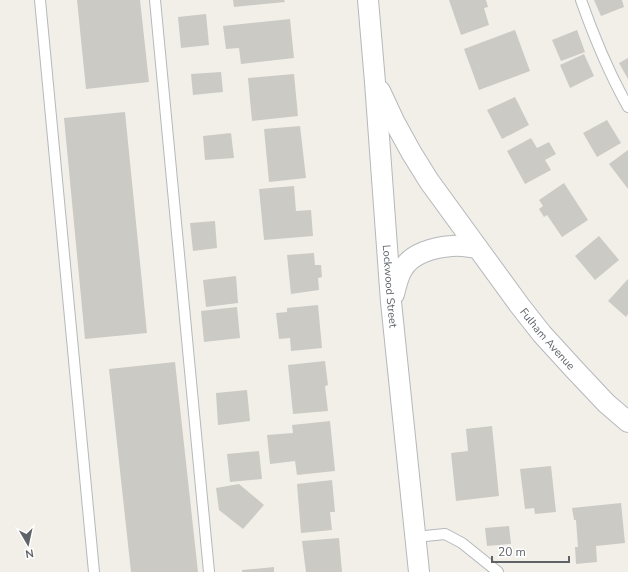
<svg xmlns="http://www.w3.org/2000/svg" width="628" height="572" font-family="'Nunito Sans',sans-serif">
  <style>
    .building { fill: #cccac5 }
    .lines { fill: none; stroke-linecap: round; stroke-linejoin: round }
    .lane-casing { stroke: #b5b8bc; stroke-width: 12 }
    .street-casing { stroke: #b5b8bc; stroke-width: 22 }
    .lane { stroke: #fff; stroke-width: 10 }
    .street { stroke: #fff; stroke-width: 20 }
    .labels { text-anchor: middle; dominant-baseline: central; stroke-width: 3; stroke-linejoin: round; paint-order: stroke }
    .street-label { font-size: 11px; fill: #5f6368; stroke: #fff }
  </style>
  <rect width="100%" height="100%" fill="#f1efe8"/>
  <!-- building -->
  <g class="building">
    <path d="M77,0H140L149,82L86,89Z"/>
    <path d="M233,0H284L285,2L234,7Z"/>
    <path d="M449,0H486L488,7L484,8L489,25L461,35Z"/>
    <path d="M594,0H622L624,7L601,16Z"/>
    <path d="M206,14L209,45L181,48L178,17Z"/>
    <path d="M290,19L294,58L241,64L239,48L226,49L223,26Z"/>
    <path d="M515,30L530,71L479,90L464,49Z"/>
    <path d="M577,30L585,52L561,61L552,40Z"/>
    <path d="M584,54L594,76L570,88L560,65Z"/>
    <path d="M628,58V79L619,63Z"/>
    <path d="M221,72L223,92L193,95L191,74Z"/>
    <path d="M294,74L298,116L252,121L248,78Z"/>
    <path d="M515,97L529,125L502,139L487,110Z"/>
    <path d="M125,112L147,333L85,339L64,118Z"/>
    <path d="M607,120L621,143L597,157L583,133Z"/>
    <path d="M300,126L306,178L269,182L264,129Z"/>
    <path d="M231,133L234,158L205,160L203,136Z"/>
    <path d="M531,138L537,148L549,142L556,154L545,160L551,170L525,184L507,151Z"/>
    <path d="M628,150V189L609,164Z"/>
    <path d="M564,183L588,220L562,237L547,215L544,217L539,209L543,206L539,200Z"/>
    <path d="M294,186L296,211L311,210L313,236L264,240L259,189Z"/>
    <path d="M215,221L217,248L193,251L190,223Z"/>
    <path d="M599,236L619,260L595,280L575,256Z"/>
    <path d="M314,253L315,265H321L322,277L318,278L319,290L291,294L287,255Z"/>
    <path d="M236,276L238,303L206,307L203,280Z"/>
    <path d="M628,279V314L626,317L608,301Z"/>
    <path d="M318,305L322,348L291,351L290,338L279,339L276,313L287,312V308Z"/>
    <path d="M237,307L240,338L204,342L201,311Z"/>
    <path d="M325,361L328,385L325,386L328,411L293,414L288,365Z"/>
    <path d="M175,362L198,572H131L109,369Z"/>
    <path d="M247,390L250,421L218,425L216,393Z"/>
    <path d="M330,421L335,471L297,475L295,461L270,464L267,435L293,433L292,425Z"/>
    <path d="M492,426L499,496L456,501L451,453L468,451L466,429Z"/>
    <path d="M259,451L262,479L230,482L227,454Z"/>
    <path d="M551,466L556,512L535,514L534,508L525,509L520,469Z"/>
    <path d="M332,480L335,512H330L332,530L301,533L297,484Z"/>
    <path d="M239,484L264,505L243,529L219,510L216,488Z"/>
    <path d="M621,503L625,543L596,546L597,562L576,564L575,547H578L576,520H574L572,508Z"/>
    <path d="M509,526L511,544L487,546L485,528Z"/>
    <path d="M339,538L342,572H306L302,541Z"/>
    <path d="M274,567V572H242V570Z"/>
  </g>
  <g class="lines">
    <defs>
      <g id="lane">
        <path d="M40,0L94,572"/>
        <path d="M155,0L209,572"/>
        <path d="M581,0C594,37 609,73 628,107"/>
        <path d="M415,537L445,534L462,543L498,572"/>
      </g>
      <g id="street">
        <path id="s1" d="M368,0L375,82L391,302L419,572"/>
        <path id="s2" d="M380,91L394,121L411,152L429,181L520,306L542,334L574,369L606,403L628,422"/>
        <path d="M394,294C396,286 398,277 402,270C411,253 435,247 452,246C460,245 469,247 477,248"/>
      </g>
    </defs>
    <!-- lane casing -->
    <use href="#lane" class="lane-casing"/>
    <!-- street casing -->
    <use href="#street" class="street-casing"/>
    <!-- lane -->
    <use href="#lane" class="lane"/>
    <!-- street -->
    <use href="#street" class="street"/>
  </g>
  <g class="labels">
    <!-- street labels -->
    <g class="street-label">
      <text stroke="none"><textPath href="#s1" startOffset="287">Lockwood Street</textPath></text>
      <text stroke="none"><textPath href="#s2" startOffset="300">Fulham Avenue</textPath></text>
    </g>
  </g>
  <!-- north arrow -->
  <g transform="translate(28 544) rotate(171)" stroke="#ffffff" stroke-width="3" paint-order="stroke">
  <path d="M0-3L7 15L0 10L-7 15Z" fill="#5f6368"/>
  <text y="-6" font-size="11" font-weight="bold" text-anchor="middle" fill="#5f6368">N</text>
  </g>
  <!-- scale -->
  <path d="M492 556v6h77v-6" fill="none" stroke="#5f6368" stroke-width="2"/>
  <text x="498" y="556" font-size="12" fill="#5f6368" stroke="#ffffff" stroke-width="3" paint-order="stroke">20 m</text>
</svg>
